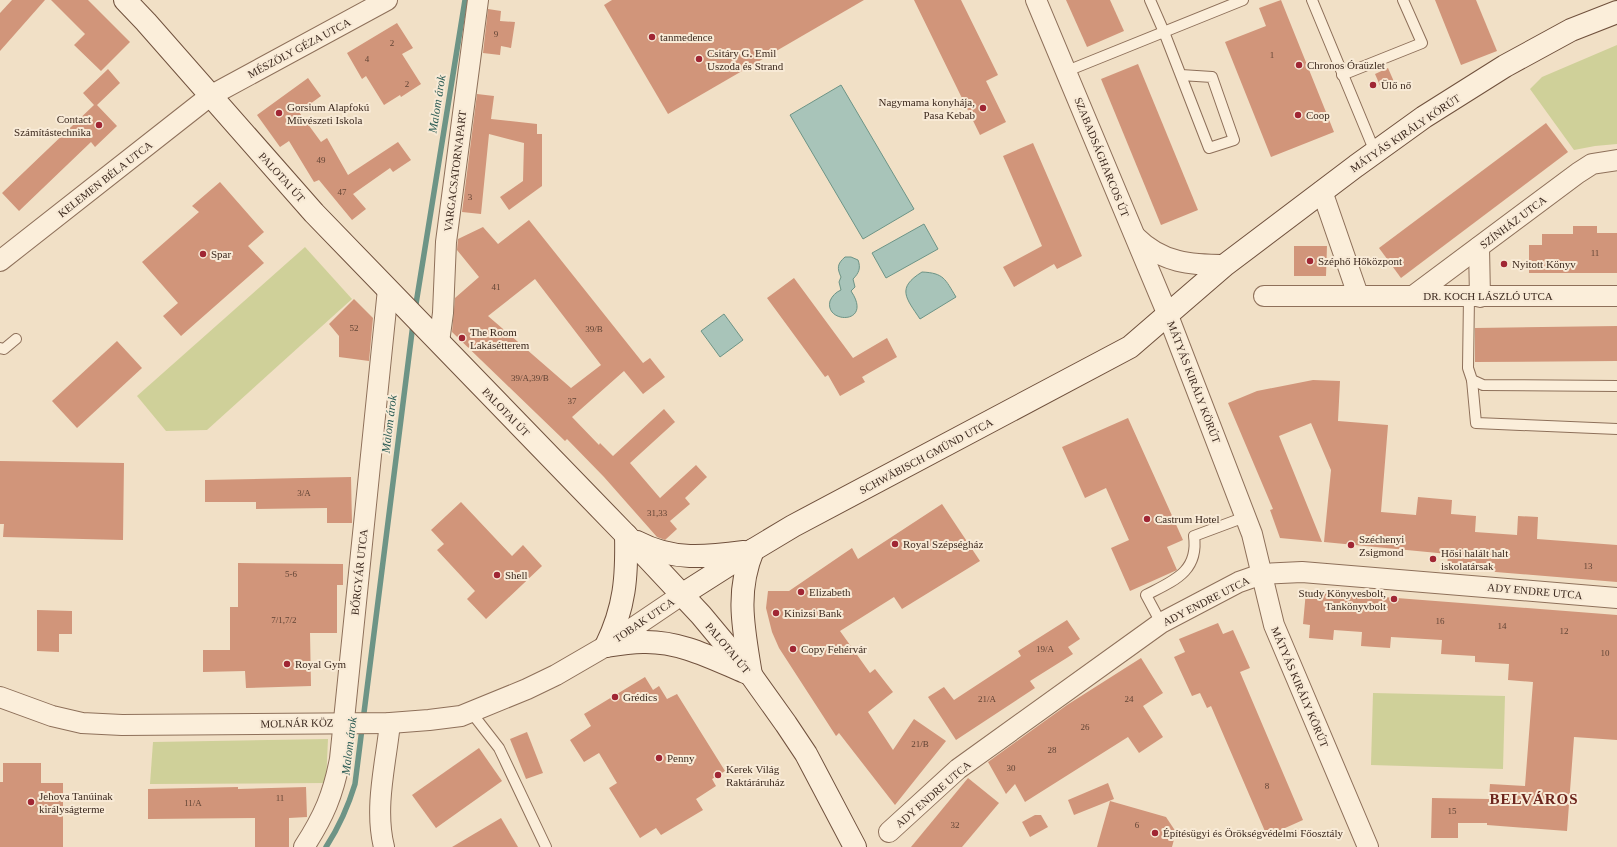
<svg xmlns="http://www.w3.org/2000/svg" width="1617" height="847" font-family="Georgia,serif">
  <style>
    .green { fill: #cfd099 }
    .water { fill: #a8c4b9; stroke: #6d9486 }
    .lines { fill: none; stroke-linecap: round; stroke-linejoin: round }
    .stream { stroke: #6d9486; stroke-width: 5.5 }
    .building { fill: #d1957a; fill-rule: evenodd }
    .lane-casing { stroke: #8e705a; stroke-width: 12 }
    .street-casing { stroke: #8e705a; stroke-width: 22 }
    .secondary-casing { stroke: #70513d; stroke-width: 24 }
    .lane { stroke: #fbeeda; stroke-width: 10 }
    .street { stroke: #fbeeda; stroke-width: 20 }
    .secondary { stroke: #fbeeda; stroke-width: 22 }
    .poi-dot { fill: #a02634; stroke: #f8ead6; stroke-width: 1.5 }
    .labels { text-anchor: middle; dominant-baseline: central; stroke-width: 4; stroke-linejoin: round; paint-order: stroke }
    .number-label { font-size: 9px; fill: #624536 }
    .poi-label { font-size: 11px; fill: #3d2a1f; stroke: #f8ead6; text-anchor: start }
    .street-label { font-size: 11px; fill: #3d2a1f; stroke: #f8ead6 }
    .water-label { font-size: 12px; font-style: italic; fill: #2d5d55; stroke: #f8ead6 }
    .district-label { font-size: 15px; font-weight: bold; letter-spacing: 1px; fill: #6c241c; stroke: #f8ead6 }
  </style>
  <rect width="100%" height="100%" fill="#f1e0c6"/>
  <!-- green -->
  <g class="green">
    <path d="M1617,45V144L1595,146L1574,150L1530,89L1542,77Z"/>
    <path d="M305,247L352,299L207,430L166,431L137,396Z"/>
    <path d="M1373,693L1505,696L1503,769L1371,765Z"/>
    <path d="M328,739L326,783L150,784L153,742Z"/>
  </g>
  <!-- water -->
  <g class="water">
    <path d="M841,85L914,209L863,239L790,115Z"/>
    <path d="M924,224L938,249L886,278L872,253Z"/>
    <path d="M845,257H851L858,260C861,268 859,273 853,279L855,287L851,291C874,325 824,324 830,301C832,296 836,292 841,290L839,282L841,277C837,268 837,264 845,257Z"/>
    <path d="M922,272C944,273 945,279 956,297L920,319C906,298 896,288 922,272Z"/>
    <path d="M724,314L743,340L720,357L701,331Z"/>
  </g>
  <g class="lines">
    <!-- stream -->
    <g class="stream">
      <path d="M415,310L465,0"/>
      <path d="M326,847C339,827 348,807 355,784L413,324"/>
    </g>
  </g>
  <!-- building -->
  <g class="building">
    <path d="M12,0H45L0,51V13Z"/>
    <path d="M51,0H88L130,42L101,71L74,45L85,34Z"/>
    <path d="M612,0H864L668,114L604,5Z"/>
    <path d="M914,0H961L998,75L986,81L1006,122L980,135Z"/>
    <path d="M1066,0H1110L1124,31L1087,47Z"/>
    <path d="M1281,0L1334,132L1271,157L1225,42L1266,26L1259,8Z"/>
    <path d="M1435,0H1476L1497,51L1461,65Z"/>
    <path d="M488,9L501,11L500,21L515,22L511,48L501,46L500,55L483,53Z"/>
    <path d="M397,23L413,48L402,54L421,84L401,97L400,95L384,105L366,76L362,79L347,53Z"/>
    <path d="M1138,64L1198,210L1161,225L1101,79Z"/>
    <path d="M1388,68L1395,84L1382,90L1375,74Z"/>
    <path d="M108,69L120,83L97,105L117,126L95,147L91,142L19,211L2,193L94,105L83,93Z"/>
    <path d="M308,78L321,96L299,112L321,142L327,138L348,175L398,142L411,160L393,172L390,168L353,194L366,209L352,220L319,180L314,182L289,141L280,147L257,115Z"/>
    <path d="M477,94L494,96L491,119L537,124V134H542V186L509,210L500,197L523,181L524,143L489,134L481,214L462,212Z"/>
    <path d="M1546,123L1568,152L1401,278L1379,248Z"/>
    <path d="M1033,143L1082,256L1057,269L1054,264L1014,287L1003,267L1042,246L1003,156Z"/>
    <path d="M220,182L264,232L248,246L264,263L181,336L163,316L178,303L142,262L199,212L192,206Z"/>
    <path d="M529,220L643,363L650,358L665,377L643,394L624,371L572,417L599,445L600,443L613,456L664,409L675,422L630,463L660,498L696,465L707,477L685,498L690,504L670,521L677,529L665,540L657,537L604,477L567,439L565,441L452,332L455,298L479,277L457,250L458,239L483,227L498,244ZM535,279L601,365L571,388L488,316Z"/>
    <path d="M1573,226H1597V233H1617V273H1529V245H1542V234H1573Z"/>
    <path d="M1294,246H1327L1326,276H1294Z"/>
    <path d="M794,278L853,358L887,338L897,357L862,377L865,382L840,396L828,375L825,377L767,298Z"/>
    <path d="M354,299L373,318L369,361L339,357V336L329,324Z"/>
    <path d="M1617,326V361L1475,362V328Z"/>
    <path d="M117,341L142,368L77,428L52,401Z"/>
    <path d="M1313,380L1340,381L1338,421L1388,425L1381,512L1416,515L1418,497L1452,500L1451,514L1476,516L1475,532L1517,535L1518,516L1538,517L1537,539L1617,545V582L1447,568L1448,554L1324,542L1331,470L1311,423L1279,436L1322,542L1280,538L1270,510L1273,509L1228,403L1257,391Z"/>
    <path d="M1128,418L1183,540L1167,547L1177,570L1130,591L1111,548L1129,540L1106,488L1085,498L1062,447Z"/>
    <path d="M0,461L124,463L123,540L3,537L4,524H0Z"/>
    <path d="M351,477L352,523H327V508L256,509V502H205V480Z"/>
    <path d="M461,502L512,556L523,545L542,566L486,619L467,599L475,591L437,550L444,544L431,530Z"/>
    <path d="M942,504L980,561L902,609L894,597L840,631L870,673L875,669L893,692L868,712L893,750L914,719L946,741L895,805L839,733L836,736L779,648L772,632L766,608L768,591H789L852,548L858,559Z"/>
    <path d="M238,563L343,564V585H337V633H310L311,686L246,688L245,671L203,672V650H230V607H238Z"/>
    <path d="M1306,591L1617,615V740L1574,737L1567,831L1487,825V823H1458V838H1431L1432,798L1489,799L1490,784L1525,786L1533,682L1508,680L1509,664L1475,662V656L1441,654L1442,640L1391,637L1390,648L1361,646L1362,632L1334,630L1333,640L1309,638L1310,625L1303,624Z"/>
    <path d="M37,610L72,611V634H59V652L37,651Z"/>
    <path d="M1067,620L1080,639L1068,647L1073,654L1030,681L1035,688L956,740L928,697L944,687L954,700L1021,656L1018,651Z"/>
    <path d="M1218,623L1223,634L1233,630L1250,668L1240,672L1303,820L1267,836L1211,706L1207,708L1200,693L1192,696L1174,657L1185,652L1179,639Z"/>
    <path d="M1141,658L1163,693L1143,706L1163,737L1139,753L1128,737L1025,802L1015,784L1006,794L988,762L1067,705Z"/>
    <path d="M645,677L653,690L659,686L667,699L677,694L725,771L712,779L716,786L696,799L703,810L661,835L656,828L640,838L609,788L617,783L599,753L584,762L570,740L591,726L584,714Z"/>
    <path d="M527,732L543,773L526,779L510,739Z"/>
    <path d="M479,748L502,781L436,828L412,795Z"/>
    <path d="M3,763H41V783H63V847H0V782H3Z"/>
    <path d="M968,778L999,803L962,847H911Z"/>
    <path d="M1108,783L1114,799L1074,815L1068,800Z"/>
    <path d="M238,787V789L306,787L307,817L289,818V847H255V818L148,819V789Z"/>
    <path d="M1110,801L1166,817L1176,832L1172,847H1097Z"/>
    <path d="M1035,815H1041L1048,827L1030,837L1022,822Z"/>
    <path d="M501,818L518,847H452Z"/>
  </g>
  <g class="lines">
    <defs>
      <g id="lane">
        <path d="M1150,0L1164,32L1209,148L1234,140L1212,77L1181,75"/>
        <path d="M1312,0L1375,152"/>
        <path d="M1067,71L1243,0"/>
        <path d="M1342,75L1422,43L1403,0"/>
        <path d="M1469,297L1468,368L1472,380L1483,385L1617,386"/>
        <path d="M0,348L4,349L16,339"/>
        <path d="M1472,380L1476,423L1617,429"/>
        <path d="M1161,623L1146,595C1173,581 1199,572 1194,536L1245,517"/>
        <path d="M471,712L499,748L546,847"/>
      </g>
      <g id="street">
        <path d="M1036,0L1167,313L1252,534L1274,625L1368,847"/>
        <path d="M1322,191L1358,295"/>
        <path d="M1136,237C1162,263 1191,265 1225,265"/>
        <path d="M1479,247L1480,297"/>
        <path d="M0,261L210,96L387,0"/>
        <path d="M1264,296H1617"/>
        <path d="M1413,296L1578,173L1592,164L1617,160"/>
        <path d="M439,342L443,313L446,242L478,0"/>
        <path d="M0,697L52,716L82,723L122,725L390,723L429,720L461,716L527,689L556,675L606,646L683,594"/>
        <path d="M889,832L958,769L1161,623L1239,582L1262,574L1302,572L1617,598"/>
        <path d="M304,847C324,816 333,795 340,759L388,289"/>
        <path d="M384,847C374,807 386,763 390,723"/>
      </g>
      <g id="secondary">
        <path d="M125,0L146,22L314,213L626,535L701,615L751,675L786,724L806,754L855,847"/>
        <path d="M637,542C673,561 706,557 744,552"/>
        <path d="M683,594L738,559L793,526L1130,347L1225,265L1356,166L1424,117L1505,66L1571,30L1617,12"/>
        <path d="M606,646C618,644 631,642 643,642C680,641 712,658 745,672"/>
        <path d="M606,646C625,607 627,577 626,535"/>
        <path d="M751,675C744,631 735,593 753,550"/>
      </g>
    </defs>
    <!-- lane casing -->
    <use href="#lane" class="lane-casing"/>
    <!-- street casing -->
    <use href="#street" class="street-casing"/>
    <!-- secondary casing -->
    <use href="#secondary" class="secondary-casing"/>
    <!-- lane -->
    <use href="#lane" class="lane"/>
    <!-- street -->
    <use href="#street" class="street"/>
    <!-- secondary -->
    <use href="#secondary" class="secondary"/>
  </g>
  <!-- markers -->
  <g class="poi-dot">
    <circle cx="652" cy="37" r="4"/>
    <circle cx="699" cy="59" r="4"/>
    <circle cx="1299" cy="65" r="4"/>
    <circle cx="1373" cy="85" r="4"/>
    <circle cx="983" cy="108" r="4"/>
    <circle cx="279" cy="113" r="4"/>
    <circle cx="1298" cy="115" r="4"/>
    <circle cx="99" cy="125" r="4"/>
    <circle cx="203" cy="254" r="4"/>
    <circle cx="1310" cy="261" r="4"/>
    <circle cx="1504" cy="264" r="4"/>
    <circle cx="462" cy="338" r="4"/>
    <circle cx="1147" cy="519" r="4"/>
    <circle cx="895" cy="544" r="4"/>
    <circle cx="1351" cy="545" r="4"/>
    <circle cx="1433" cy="559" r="4"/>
    <circle cx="497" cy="575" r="4"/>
    <circle cx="801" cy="592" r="4"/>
    <circle cx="1394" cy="599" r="4"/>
    <circle cx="776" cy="613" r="4"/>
    <circle cx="793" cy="649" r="4"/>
    <circle cx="287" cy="664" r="4"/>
    <circle cx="615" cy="697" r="4"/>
    <circle cx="659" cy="758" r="4"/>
    <circle cx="718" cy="775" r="4"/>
    <circle cx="31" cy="802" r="4"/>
    <circle cx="1155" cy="833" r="4"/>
  </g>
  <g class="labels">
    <!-- number labels -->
    <g class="number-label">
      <text x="496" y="34">9</text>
      <text x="392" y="43">2</text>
      <text x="1272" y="55">1</text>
      <text x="367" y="59">4</text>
      <text x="407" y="84">2</text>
      <text x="321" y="160">49</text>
      <text x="342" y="192">47</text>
      <text x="470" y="197">3</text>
      <text x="1595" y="253">11</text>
      <text x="496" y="287">41</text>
      <text x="354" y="328">52</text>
      <text x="594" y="329">39/B</text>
      <text x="530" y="378">39/A,39/B</text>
      <text x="572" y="401">37</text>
      <text x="304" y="493">3/A</text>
      <text x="657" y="513">31,33</text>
      <text x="1588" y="566">13</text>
      <text x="291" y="574">5-6</text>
      <text x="284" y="620">7/1,7/2</text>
      <text x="1440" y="621">16</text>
      <text x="1502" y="626">14</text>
      <text x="1564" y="631">12</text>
      <text x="1045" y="649">19/A</text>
      <text x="1605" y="653">10</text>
      <text x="987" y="699">21/A</text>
      <text x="1129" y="699">24</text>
      <text x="1085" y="727">26</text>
      <text x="920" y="744">21/B</text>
      <text x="1052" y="750">28</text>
      <text x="1011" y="768">30</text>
      <text x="1267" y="786">8</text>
      <text x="280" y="798">11</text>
      <text x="193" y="803">11/A</text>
      <text x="1452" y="811">15</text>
      <text x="955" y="825">32</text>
      <text x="1137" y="825">6</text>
    </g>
    <!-- poi labels -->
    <g class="poi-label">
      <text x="660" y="37">tanmedence</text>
      <text x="707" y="53">Csitáry G. Emil<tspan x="707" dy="13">Uszoda és Strand</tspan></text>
      <text x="1307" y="65">Chronos Óraüzlet</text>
      <text x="1381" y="85">Ülő nő</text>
      <text x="975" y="102" text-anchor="end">Nagymama konyhája,<tspan x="975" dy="13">Pasa Kebab</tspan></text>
      <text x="287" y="107">Gorsium Alapfokú<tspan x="287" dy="13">Művészeti Iskola</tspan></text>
      <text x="1306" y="115">Coop</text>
      <text x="91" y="119" text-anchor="end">Contact<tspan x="91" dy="13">Számítástechnika</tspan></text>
      <text x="211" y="254">Spar</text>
      <text x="1318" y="261">Széphő Hőközpont</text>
      <text x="1512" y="264">Nyitott Könyv</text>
      <text x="470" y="332">The Room<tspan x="470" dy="13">Lakásétterem</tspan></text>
      <text x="1155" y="519">Castrum Hotel</text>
      <text x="1359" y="539">Széchenyi<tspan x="1359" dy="13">Zsigmond</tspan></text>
      <text x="903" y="544">Royal Szépségház</text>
      <text x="1441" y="553">Hősi halált halt<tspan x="1441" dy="13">iskolatársak</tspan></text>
      <text x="505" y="575">Shell</text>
      <text x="809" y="592">Elizabeth</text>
      <text x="1386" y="593" text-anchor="end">Study Könyvesbolt,<tspan x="1386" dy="13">Tankönyvbolt</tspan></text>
      <text x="784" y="613">Kinizsi Bank</text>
      <text x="801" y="649">Copy Fehérvár</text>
      <text x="295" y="664">Royal Gym</text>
      <text x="623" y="697">Grédics</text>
      <text x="667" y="758">Penny</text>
      <text x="726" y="769">Kerek Világ<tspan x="726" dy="13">Raktáráruház</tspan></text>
      <text x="39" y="796">Jehova Tanúinak<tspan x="39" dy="13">királyságterme</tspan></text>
      <text x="1163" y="833">Építésügyi és Örökségvédelmi Főosztály</text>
    </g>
    <!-- street labels -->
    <g class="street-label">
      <text transform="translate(299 48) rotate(-28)">MÉSZÖLY GÉZA UTCA</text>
      <text transform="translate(1405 133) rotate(-34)">MÁTYÁS KIRÁLY KÖRÚT</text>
      <text transform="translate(1102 157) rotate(68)">SZABADSÁGHARCOS ÚT</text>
      <text transform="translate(455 171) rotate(-83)">VARGACSATORNAPART</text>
      <text transform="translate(282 177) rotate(48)">PALOTAI ÚT</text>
      <text transform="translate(105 179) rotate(-38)">KELEMEN BÉLA UTCA</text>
      <text transform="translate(1513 222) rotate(-37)">SZÍNHÁZ UTCA</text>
      <text x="1488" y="296">DR. KOCH LÁSZLÓ UTCA</text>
      <text transform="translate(1194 382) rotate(69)">MÁTYÁS KIRÁLY KÖRÚT</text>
      <text transform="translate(506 412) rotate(46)">PALOTAI ÚT</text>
      <text transform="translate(926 456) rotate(-28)">SCHWÄBISCH GMÜND UTCA</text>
      <text transform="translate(359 572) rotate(-84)">BŐRGYÁR UTCA</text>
      <text transform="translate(1535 591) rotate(5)">ADY ENDRE UTCA</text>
      <text transform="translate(1206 601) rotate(-27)">ADY ENDRE UTCA</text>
      <text transform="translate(644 620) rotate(-34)">TOBAK UTCA</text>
      <text transform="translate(728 648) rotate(50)">PALOTAI ÚT</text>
      <text transform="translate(1300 687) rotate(67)">MÁTYÁS KIRÁLY KÖRÚT</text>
      <text transform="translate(297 723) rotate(-1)">MOLNÁR KÖZ</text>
      <text transform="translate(933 794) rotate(-41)">ADY ENDRE UTCA</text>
    </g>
    <!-- water labels -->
    <g class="water-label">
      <text transform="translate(437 104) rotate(-81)">Malom árok</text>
      <text transform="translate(389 424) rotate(-83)">Malom árok</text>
      <text transform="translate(349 746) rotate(-83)">Malom árok</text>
    </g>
    <!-- district labels -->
    <g class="district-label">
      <text x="1534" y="799">BELVÁROS</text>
    </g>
  </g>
</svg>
